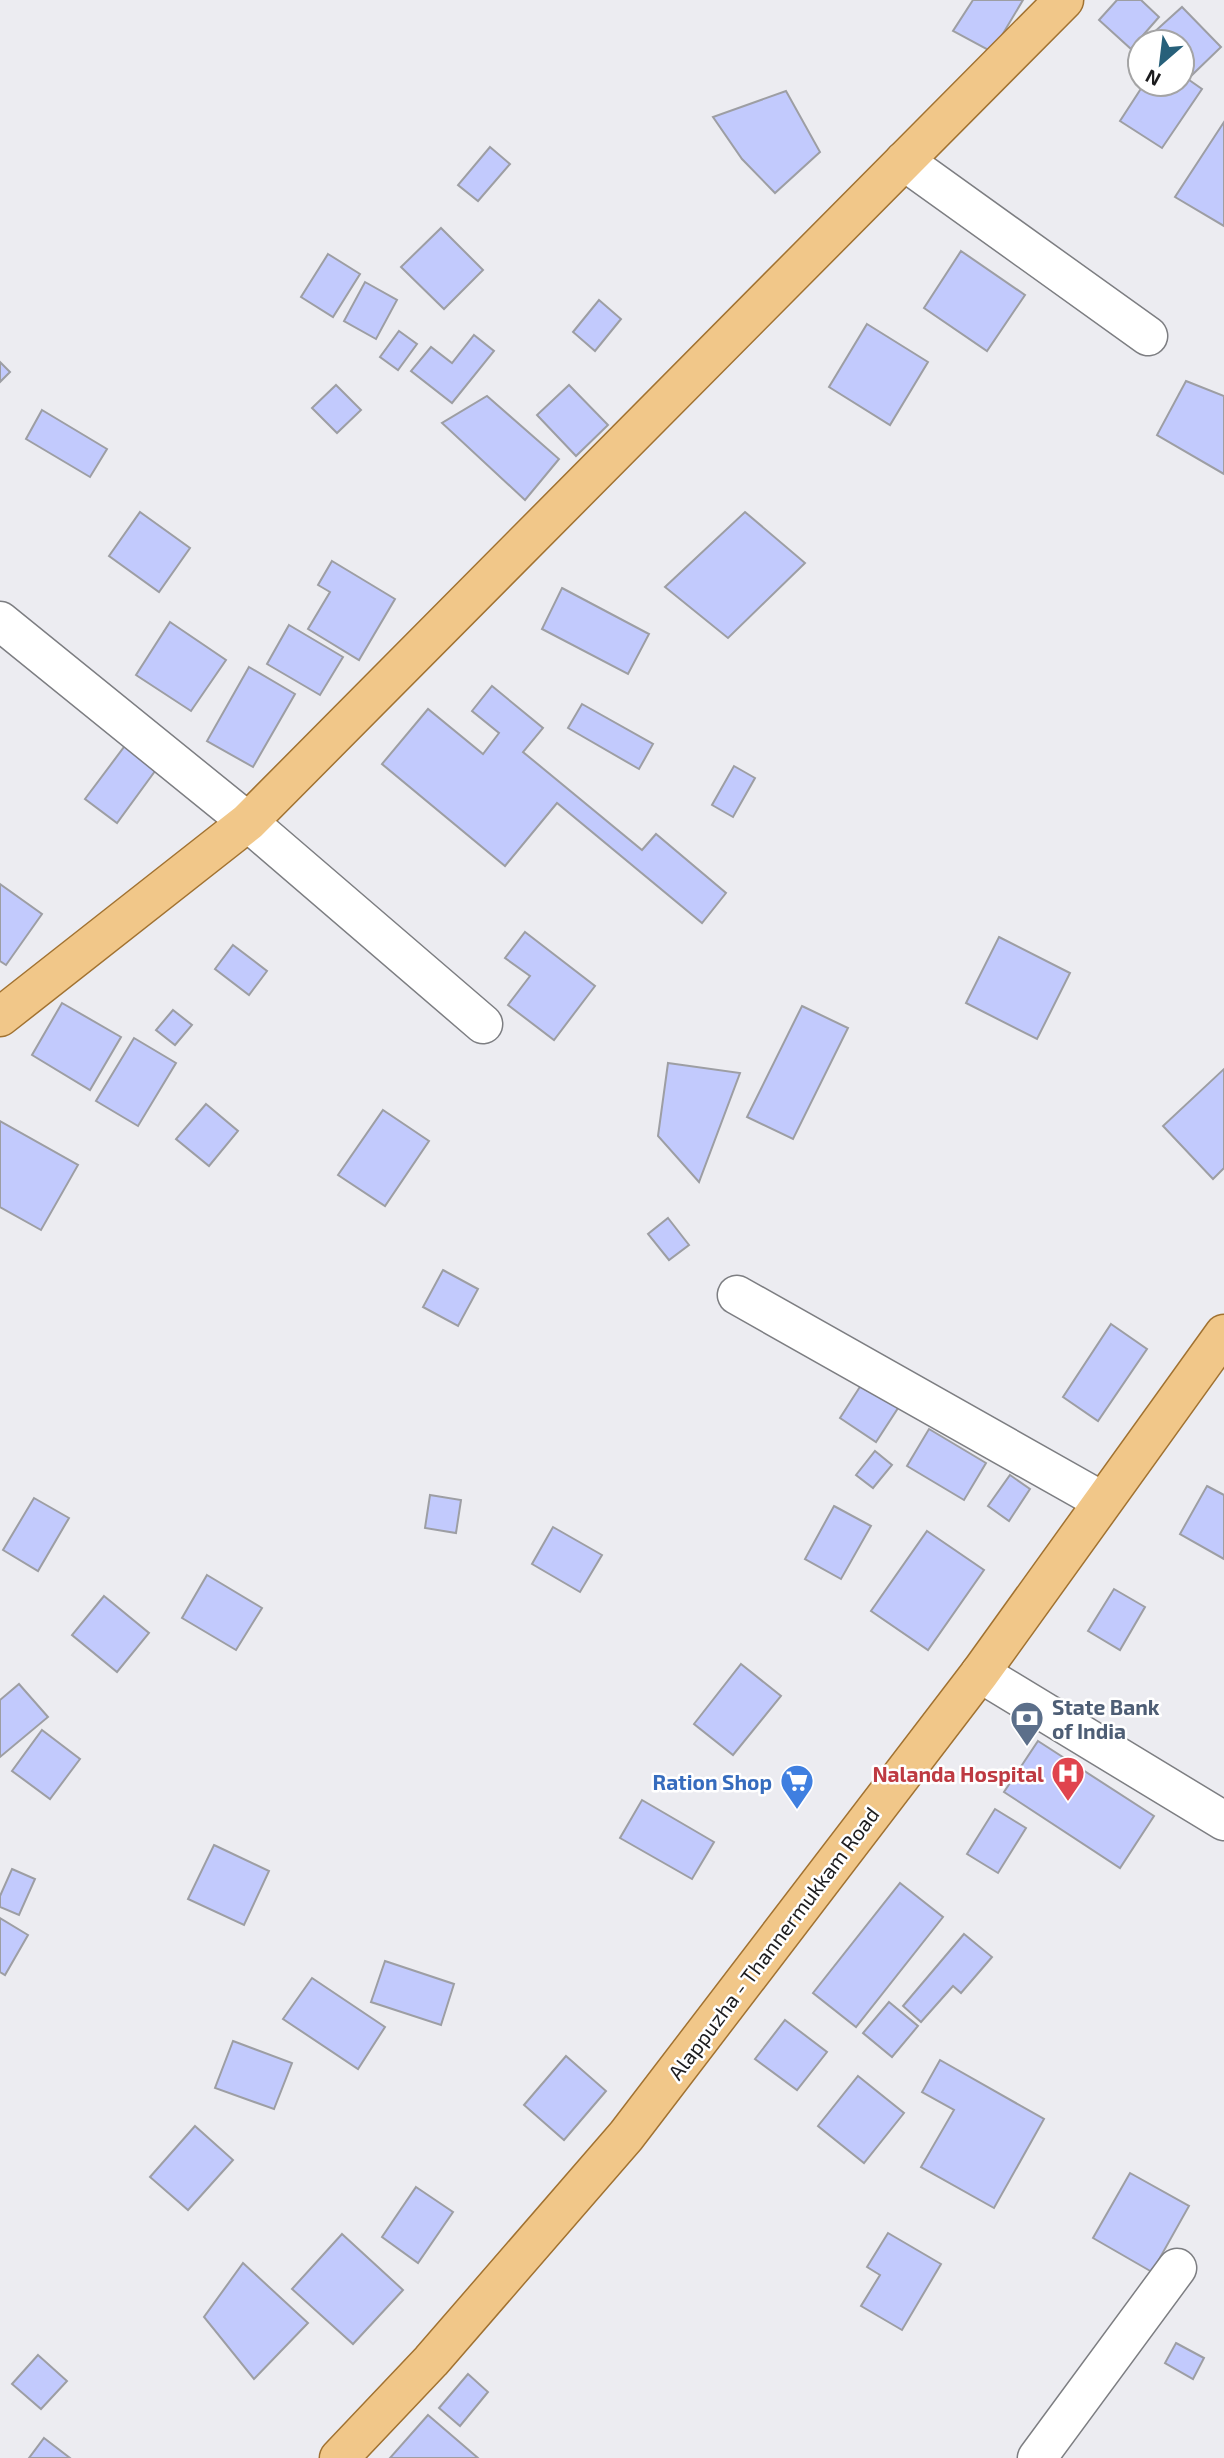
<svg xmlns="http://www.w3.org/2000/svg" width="1224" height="2458" font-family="'Exo 2',sans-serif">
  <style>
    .building { fill: #c2cafd; stroke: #9d9ea3; stroke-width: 2 }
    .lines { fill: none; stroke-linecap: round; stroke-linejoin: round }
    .minor-casing { stroke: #7d7e82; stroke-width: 41 }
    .major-casing { stroke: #a17231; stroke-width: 41 }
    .minor { stroke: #fff; stroke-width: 38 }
    .major { stroke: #f1c789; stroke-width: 38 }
    .labels { text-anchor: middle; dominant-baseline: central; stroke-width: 5; stroke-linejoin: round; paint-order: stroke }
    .service-label { font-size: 21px; font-weight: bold; fill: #4e5e75; stroke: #fff; text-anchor: start }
    .health-label { font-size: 21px; font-weight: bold; fill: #be3a42; stroke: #fff; text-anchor: end }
    .shop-label { font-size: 21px; font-weight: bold; fill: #366cbe; stroke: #fff; text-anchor: end }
    .street-label { font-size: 21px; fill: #1c1c1e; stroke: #fff }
  </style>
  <rect width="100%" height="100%" fill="#ececf1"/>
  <!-- building -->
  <g class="building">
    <path d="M973,0H1023L992,52L953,31Z"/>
    <path d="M1117,0H1141L1159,17L1131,49L1099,20Z"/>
    <path d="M1182,7L1221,47L1192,75L1182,65V42H1159L1152,34Z"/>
    <path d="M1182,75L1202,89L1162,148L1120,121L1144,84H1182Z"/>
    <path d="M786,91L820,152L775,193L742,159L713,117Z"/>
    <path d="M1224,122V226L1175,197Z"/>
    <path d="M490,147L510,164L478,201L458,185Z"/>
    <path d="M441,228L483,270L444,309L401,267Z"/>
    <path d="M961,251L1025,295L987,351L924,308Z"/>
    <path d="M328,254L360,274L333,317L301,297Z"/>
    <path d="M365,282L397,300L376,339L344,321Z"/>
    <path d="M599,300L621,319L595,351L573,332Z"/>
    <path d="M867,324L928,362L890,425L829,387Z"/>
    <path d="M399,331L417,344L398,370L380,357Z"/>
    <path d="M474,335L494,351L452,403L411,371L431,347L452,363Z"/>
    <path d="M0,362L10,372L0,382Z"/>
    <path d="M1186,381L1224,396V474L1157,435Z"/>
    <path d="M336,385L361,410L337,433L312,408Z"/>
    <path d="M569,385L608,425L576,456L537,415Z"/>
    <path d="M487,396L559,459L525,500L442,423Z"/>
    <path d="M42,410L107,449L90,477L26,439Z"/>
    <path d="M140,512L190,548L159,592L109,556Z"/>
    <path d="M745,512L805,563L728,638L665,587Z"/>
    <path d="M332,561L395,599L359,660L308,629L330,592L318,585Z"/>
    <path d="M562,588L649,634L628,674L542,629Z"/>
    <path d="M170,622L226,660L191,711L136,675Z"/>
    <path d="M289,625L343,657L320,695L267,664Z"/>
    <path d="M249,667L295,694L253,767L207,741Z"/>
    <path d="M492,686L543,728L523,752L642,850L656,834L726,893L702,923L557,803L505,866L382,764L428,709L483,754L499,733L472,711Z"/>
    <path d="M582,704L653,744L639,769L568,728Z"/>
    <path d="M127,743L158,767L117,823L85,799Z"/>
    <path d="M734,766L755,778L733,817L712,805Z"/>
    <path d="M0,884L42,914L6,965L0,961Z"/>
    <path d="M525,932L595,986L554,1040L508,1005L530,976L505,958Z"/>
    <path d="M999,937L1070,973L1037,1039L966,1003Z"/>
    <path d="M233,945L267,971L249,995L215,969Z"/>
    <path d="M62,1003L121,1037L90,1090L32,1055Z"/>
    <path d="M802,1006L848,1028L793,1139L747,1117Z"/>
    <path d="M173,1010L192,1025L175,1045L156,1030Z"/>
    <path d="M134,1038L176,1063L138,1126L96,1101Z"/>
    <path d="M668,1063L740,1073L699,1182L658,1136Z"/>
    <path d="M1224,1069V1168L1213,1179L1163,1126Z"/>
    <path d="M206,1104L238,1131L209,1166L176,1139Z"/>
    <path d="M383,1110L429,1141L385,1206L338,1175Z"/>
    <path d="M0,1121L78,1165L41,1230L0,1207Z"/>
    <path d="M668,1218L689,1245L669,1260L648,1234Z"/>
    <path d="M443,1270L478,1289L458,1326L423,1307Z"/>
    <path d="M1111,1324L1147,1349L1098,1421L1063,1397Z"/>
    <path d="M863,1382L900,1405L876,1442L840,1418Z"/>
    <path d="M929,1429L986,1463L964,1500L907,1466Z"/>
    <path d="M875,1451L892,1465L873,1488L856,1475Z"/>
    <path d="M1010,1475L1030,1489L1009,1521L988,1506Z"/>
    <path d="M1207,1486L1224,1495V1559L1180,1534Z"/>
    <path d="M430,1495L461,1500L456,1533L425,1528Z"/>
    <path d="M34,1498L69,1518L38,1571L3,1550Z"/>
    <path d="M834,1506L871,1526L841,1579L805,1559Z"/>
    <path d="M553,1527L602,1555L580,1592L532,1564Z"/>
    <path d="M927,1531L984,1570L928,1650L871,1611Z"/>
    <path d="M207,1575L262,1608L236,1650L182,1618Z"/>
    <path d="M1114,1589L1145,1607L1120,1650L1088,1631Z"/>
    <path d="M104,1596L149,1633L117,1672L72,1635Z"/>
    <path d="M741,1664L781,1696L733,1755L694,1724Z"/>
    <path d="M19,1684L48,1717L0,1757V1700Z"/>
    <path d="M42,1730L80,1759L50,1799L12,1771Z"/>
    <path d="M1038,1741L1154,1816L1120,1868L1004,1792Z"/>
    <path d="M642,1800L714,1842L692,1879L620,1838Z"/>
    <path d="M995,1809L1026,1828L998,1873L967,1854Z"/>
    <path d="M214,1845L269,1871L244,1925L188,1899Z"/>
    <path d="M12,1869L35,1879L19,1915L0,1907V1896Z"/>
    <path d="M900,1883L943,1917L856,2027L813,1993Z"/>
    <path d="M0,1918L28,1935L5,1975L0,1972Z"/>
    <path d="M964,1934L992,1957L961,1993L953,1986L921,2022L903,2006Z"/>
    <path d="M385,1961L454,1984L441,2025L371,2002Z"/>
    <path d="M312,1978L385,2027L358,2069L283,2019Z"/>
    <path d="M889,2002L918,2026L892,2057L863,2033Z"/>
    <path d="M785,2020L827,2052L797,2090L755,2059Z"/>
    <path d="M233,2041L292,2063L274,2109L215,2088Z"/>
    <path d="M566,2056L606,2091L564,2140L524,2105Z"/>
    <path d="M940,2060L1044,2119L994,2208L921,2167L954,2110L922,2092Z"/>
    <path d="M858,2076L904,2113L864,2163L818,2126Z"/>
    <path d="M195,2126L233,2160L188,2210L150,2177Z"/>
    <path d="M1130,2173L1189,2206L1152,2272L1093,2238Z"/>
    <path d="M416,2187L453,2212L418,2263L382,2237Z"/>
    <path d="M888,2233L941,2264L902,2330L861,2306L880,2275L867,2267Z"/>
    <path d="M342,2234L403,2290L353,2344L292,2289Z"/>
    <path d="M243,2263L308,2323L254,2379L204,2317Z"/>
    <path d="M1176,2343L1204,2358L1193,2379L1165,2363Z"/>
    <path d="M38,2355L67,2381L41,2409L12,2384Z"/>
    <path d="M468,2374L488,2392L460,2426L439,2408Z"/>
    <path d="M428,2415L478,2458H390Z"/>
    <path d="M44,2438L70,2458H29Z"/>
  </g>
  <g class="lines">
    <defs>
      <g id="minor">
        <path d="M904,161L1148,336"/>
        <path d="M0,621L248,822L483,1024"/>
        <path d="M737,1295L1102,1501"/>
        <path d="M980,1673L1224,1821"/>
        <path d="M1037,2458L1177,2268"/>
      </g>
      <g id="major">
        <path d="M0,1017L248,822L1064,0"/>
        <path d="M339,2458L431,2361L626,2136L980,1673L1224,1334"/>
      </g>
    </defs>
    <!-- minor casing -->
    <use href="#minor" class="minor-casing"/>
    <!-- major casing -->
    <use href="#major" class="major-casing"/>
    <!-- minor -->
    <use href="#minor" class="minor"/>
    <!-- major -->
    <use href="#major" class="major"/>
  </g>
  <!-- icons -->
  <defs>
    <symbol id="bank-pin" viewBox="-11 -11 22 30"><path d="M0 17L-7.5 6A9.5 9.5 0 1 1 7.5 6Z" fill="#5c6f8a" stroke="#fff"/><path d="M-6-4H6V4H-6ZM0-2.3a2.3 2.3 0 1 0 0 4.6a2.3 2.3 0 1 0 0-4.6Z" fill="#fff"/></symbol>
    <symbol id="hospital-pin" viewBox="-11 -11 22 30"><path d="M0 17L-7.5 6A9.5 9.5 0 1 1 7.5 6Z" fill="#e0444e" stroke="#fff"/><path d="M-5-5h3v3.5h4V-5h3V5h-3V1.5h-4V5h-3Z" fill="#fff"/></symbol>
    <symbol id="supermarket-pin" viewBox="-11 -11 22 30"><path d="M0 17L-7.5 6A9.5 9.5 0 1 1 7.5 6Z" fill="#3f7fe0" stroke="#fff"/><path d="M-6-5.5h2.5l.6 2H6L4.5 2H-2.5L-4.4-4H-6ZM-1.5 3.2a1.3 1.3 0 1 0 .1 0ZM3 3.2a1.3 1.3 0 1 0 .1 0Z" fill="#fff"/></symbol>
  </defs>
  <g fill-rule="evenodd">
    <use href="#bank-pin" x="1008" y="1699" width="38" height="52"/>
    <use href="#hospital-pin" x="1049" y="1754" width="38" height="52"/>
    <use href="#supermarket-pin" x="778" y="1762" width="38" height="52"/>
  </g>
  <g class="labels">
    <!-- service labels -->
    <g class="service-label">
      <text x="1052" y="1706">State Bank<tspan x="1052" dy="24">of India</tspan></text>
    </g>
    <!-- health labels -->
    <g class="health-label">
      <text x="1044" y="1773">Nalanda Hospital</text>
    </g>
    <!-- shop labels -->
    <g class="shop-label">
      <text x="772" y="1781">Ration Shop</text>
    </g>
    <!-- street labels -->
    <g class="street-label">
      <text transform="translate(773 1943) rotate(-53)">Alappuzha - Thannermukkam Road</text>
    </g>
  </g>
  <!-- north arrow -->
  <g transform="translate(1161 63) rotate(208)"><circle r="33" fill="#ffffff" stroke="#a4a4a5" stroke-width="2"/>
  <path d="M0-5L12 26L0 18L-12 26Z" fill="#27607a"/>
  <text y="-10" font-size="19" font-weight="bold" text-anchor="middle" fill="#1c1c1e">N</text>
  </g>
</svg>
